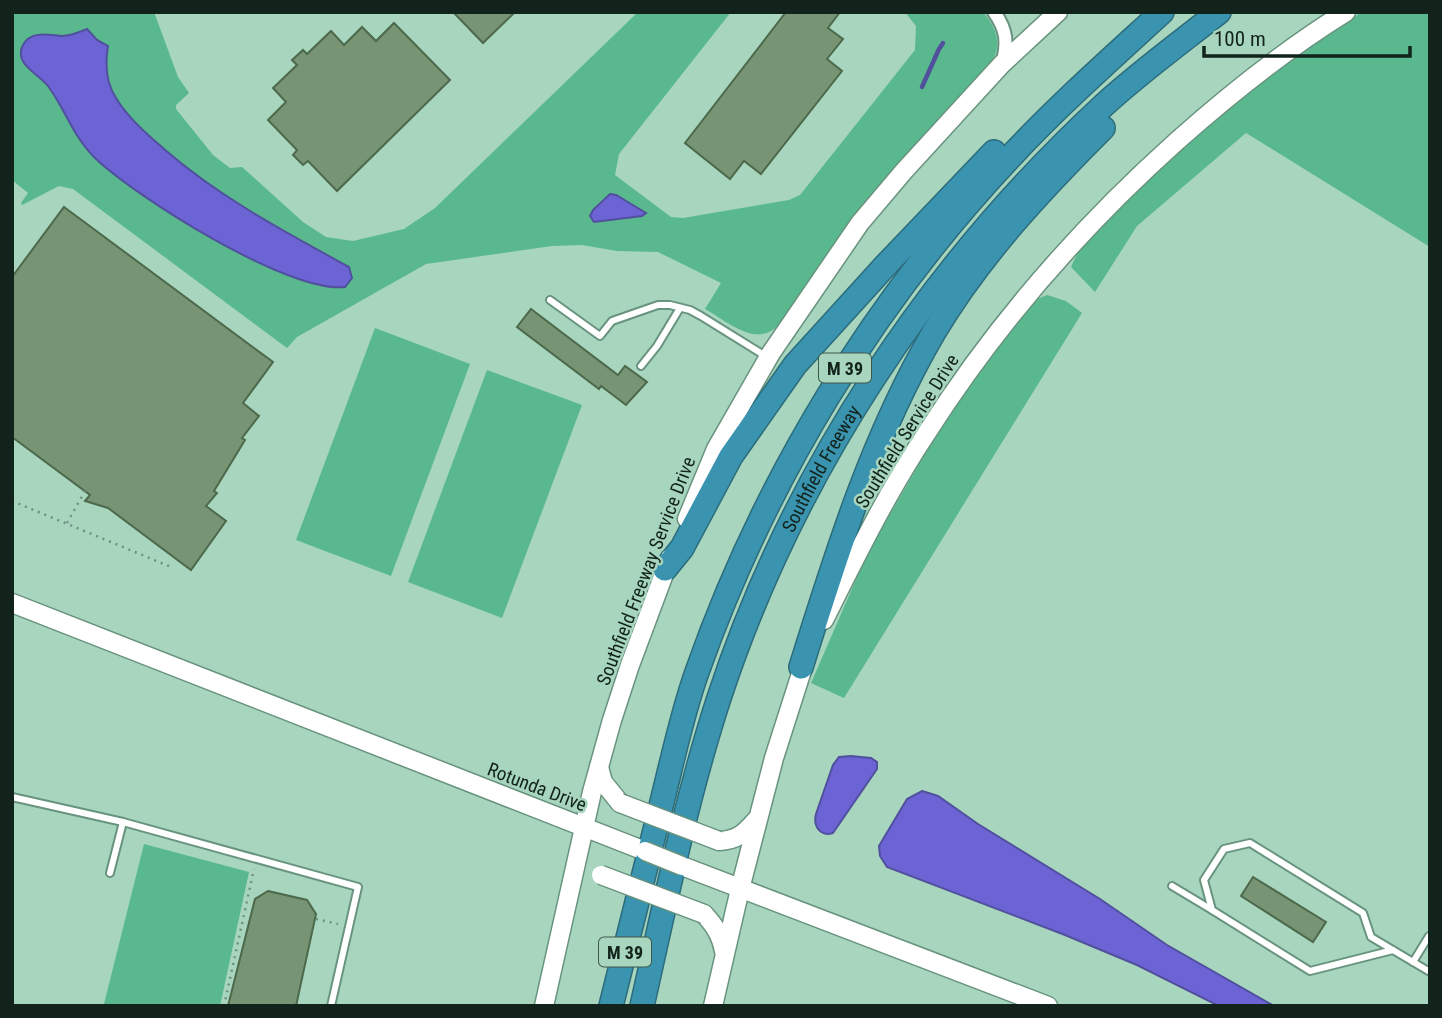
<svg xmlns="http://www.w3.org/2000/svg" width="1442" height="1018" font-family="'Roboto Condensed',sans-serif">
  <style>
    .green { fill: #59b88e }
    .water { fill: #6c63d5; stroke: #51509d; stroke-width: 2 }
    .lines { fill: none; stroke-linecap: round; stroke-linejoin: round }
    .stream { stroke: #51509d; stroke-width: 4.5 }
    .building { fill: #779474; stroke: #4d694b; stroke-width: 2 }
    .lane-casing { stroke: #68937e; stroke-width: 10 }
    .street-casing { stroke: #68937e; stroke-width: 16 }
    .secondary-casing { stroke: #68937e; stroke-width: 21 }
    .highway-casing { stroke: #2c6c7b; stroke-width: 26 }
    .path { stroke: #6e9180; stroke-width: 2.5; stroke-dasharray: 2 5; stroke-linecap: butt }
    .lane { stroke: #fff; stroke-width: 6 }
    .street { stroke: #fff; stroke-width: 12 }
    .secondary { stroke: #fff; stroke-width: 18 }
    .highway { stroke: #3a93af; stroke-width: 23 }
    .secondary-bridge-casing { stroke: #68937e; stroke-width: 21; stroke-linecap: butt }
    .secondary-bridge { stroke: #fff; stroke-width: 18 }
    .labels { text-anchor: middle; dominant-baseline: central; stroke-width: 5; stroke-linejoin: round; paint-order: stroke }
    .shield { fill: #a7d5be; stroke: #3f584c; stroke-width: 2 }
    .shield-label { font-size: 18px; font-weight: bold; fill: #12231b }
    .street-label { font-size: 19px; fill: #12231b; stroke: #a7d5be }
  </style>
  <rect width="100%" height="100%" fill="#a7d5be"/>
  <!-- green -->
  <g class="green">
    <path d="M19,12H154L178,77L189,93L176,105V109L213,155L230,168L242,167L303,222L326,237L353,241L404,229L435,208L638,12H731L619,154L615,175L671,217L683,218L789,200L800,195L915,50L916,26L905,12H983C994,25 1001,39 995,55C987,78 945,111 928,131C875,191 828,255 782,321C759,351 730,323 705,309L721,283L658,252L617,251L582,245L552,246L426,264L297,337L287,348L73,189L59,186L22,205L21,203L28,193L12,180V15Z"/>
    <path d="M1362,12H1430V247L1246,133L1137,226L1095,292L1071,267C1083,236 1113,213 1136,191C1206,124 1281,65 1362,12Z"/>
    <path d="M1047,295L1066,301L1082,313L844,698L811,683L868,552L929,447L975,377L1035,300Z"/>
    <path d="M375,328L470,364L391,576L296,540Z"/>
    <path d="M487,370L582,405L502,618L408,582Z"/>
    <path d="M144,844L249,872L220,1006L104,1004Z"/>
  </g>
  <!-- water -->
  <g class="water">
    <path d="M87,29L97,40L108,46C105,64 106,83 116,98C128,118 147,134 164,149C219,197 285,232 349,267L352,278L345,287C290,294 135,197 94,157C73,136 65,109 48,86C39,74 13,64 23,45C31,30 49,35 62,36C71,36 79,32 87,29Z"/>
    <path d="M610,194L616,195L646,213L642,216L594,222L590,216L593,210Z"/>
    <path d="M851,756L871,758L877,762V769L833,833C820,837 813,826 816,814L833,765L839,757Z"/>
    <path d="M922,791L938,796L978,824L1100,899L1167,945L1274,1006H1219L1137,965L1065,935L887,867L880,856L879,846L907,799Z"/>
  </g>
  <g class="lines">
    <!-- stream -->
    <path class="stream" d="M922,87L939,49L943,43"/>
  </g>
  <!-- building -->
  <g class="building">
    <path d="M453,12H515L483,43Z"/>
    <path d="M786,12H840L828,28L843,39L827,59L842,71L761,174L744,161L730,179L685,143Z"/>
    <path d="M394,23L450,80L337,191L308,161L303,165L293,155L297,150L268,120L286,102L273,88L297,65L292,60L303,50L307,54L331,31L344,45L362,27L376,41Z"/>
    <path d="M64,207L273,362L243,403L259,416L242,438L245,440L214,491L217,493L206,506L226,521L191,570L108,508L85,501L90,495L12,437V277Z"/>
    <path d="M531,309L618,375L625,366L647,382L626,405L601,386L599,389L517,327Z"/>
    <path d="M1253,877L1326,922L1313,942L1241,896Z"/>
    <path d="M268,891L307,900L316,914L296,1006H228L255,899Z"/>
  </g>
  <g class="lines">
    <defs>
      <g id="lane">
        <path d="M550,300L600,336L612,321L658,305H670L690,310L701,316L767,357"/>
        <path d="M641,366L657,346L680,308"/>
        <path d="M12,797L123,822L358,887L331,1006"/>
        <path d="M110,873L123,822"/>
        <path d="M1172,886L1212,910"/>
        <path d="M1393,950L1310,971L1212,910L1204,880L1224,849L1250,843L1363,913L1371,937L1430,972"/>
        <path d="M1413,962L1429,936"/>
      </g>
      <path id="street" d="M994,12C1007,30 1008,43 1002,64"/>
      <g id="secondary">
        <path d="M687,519L716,449L771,353L860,223L904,171L1002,64L1058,12"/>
        <path d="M12,603L645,851"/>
        <path d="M824,620C856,556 887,493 926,434C996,324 1081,227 1177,141C1230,94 1286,49 1346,12"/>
        <path d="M599,767L603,782L620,803"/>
        <path d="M719,841C737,840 744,834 756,820"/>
        <path d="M682,866L1048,1006"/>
        <path d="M704,914C715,926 721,935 724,951"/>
        <path d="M544,1006L592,792L612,720L630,665L670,558"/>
        <path d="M713,1006L740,889L774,758L806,658"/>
      </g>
      <g id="highway">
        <path d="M665,569L682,548L731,456L795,365L885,266L994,152"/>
        <path d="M801,667C837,552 873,436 934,332C980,255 1041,190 1103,128"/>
        <path d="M611,1006C628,938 645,870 662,802C673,758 682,714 697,672C765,479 873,302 1014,153C1061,103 1112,58 1162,12"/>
        <path id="s1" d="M642,1006C665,904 686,800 718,701C792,474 929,267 1104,105C1140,72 1180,43 1219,12"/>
      </g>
    </defs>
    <!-- lane casing -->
    <use href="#lane" class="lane-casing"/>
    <!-- street casing -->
    <use href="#street" class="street-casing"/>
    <!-- secondary casing -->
    <use href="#secondary" class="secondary-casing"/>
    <!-- highway casing -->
    <use href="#highway" class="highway-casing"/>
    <!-- path -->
    <g class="path">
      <path d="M12,501L171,567"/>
      <path d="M67,523L85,491"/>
      <path d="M316,919L338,924"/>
      <path d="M224,1006L254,869"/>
    </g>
    <!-- lane -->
    <use href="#lane" class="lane"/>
    <!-- street -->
    <use href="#street" class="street"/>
    <!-- secondary -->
    <use href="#secondary" class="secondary"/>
    <!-- highway -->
    <use href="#highway" class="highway"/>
    <defs>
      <g id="secondary-bridge">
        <path d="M620,803L719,841"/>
        <path d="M645,851L682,866"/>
        <path d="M601,875L704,914"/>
      </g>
    </defs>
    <!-- secondary-bridge casing -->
    <use href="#secondary-bridge" class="secondary-bridge-casing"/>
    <!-- secondary-bridge -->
    <use href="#secondary-bridge" class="secondary-bridge"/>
  </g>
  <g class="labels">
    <!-- shield labels -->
    <g class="shield">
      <rect x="819" y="353.5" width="52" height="29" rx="5"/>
      <rect x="599" y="937.5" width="52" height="29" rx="5"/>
    </g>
    <g class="shield-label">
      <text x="845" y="368">M 39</text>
      <text x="625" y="952">M 39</text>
    </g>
    <!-- street labels -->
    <g class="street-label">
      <text transform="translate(907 431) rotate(-58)">Southfield Service Drive</text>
      <text stroke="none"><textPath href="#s1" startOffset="569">Southfield Freeway</textPath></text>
      <text transform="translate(646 571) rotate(-69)">Southfield Freeway Service Drive</text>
      <text transform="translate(537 787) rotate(21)">Rotunda Drive</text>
    </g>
  </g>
  <!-- border -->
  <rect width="1442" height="1018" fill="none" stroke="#12231b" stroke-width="28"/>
  <!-- scale -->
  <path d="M1204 46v10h206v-10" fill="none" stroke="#12231b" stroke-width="3.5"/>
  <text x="1214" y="46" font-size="21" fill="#12231b" stroke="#a7d5be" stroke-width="5" paint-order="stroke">100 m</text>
</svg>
